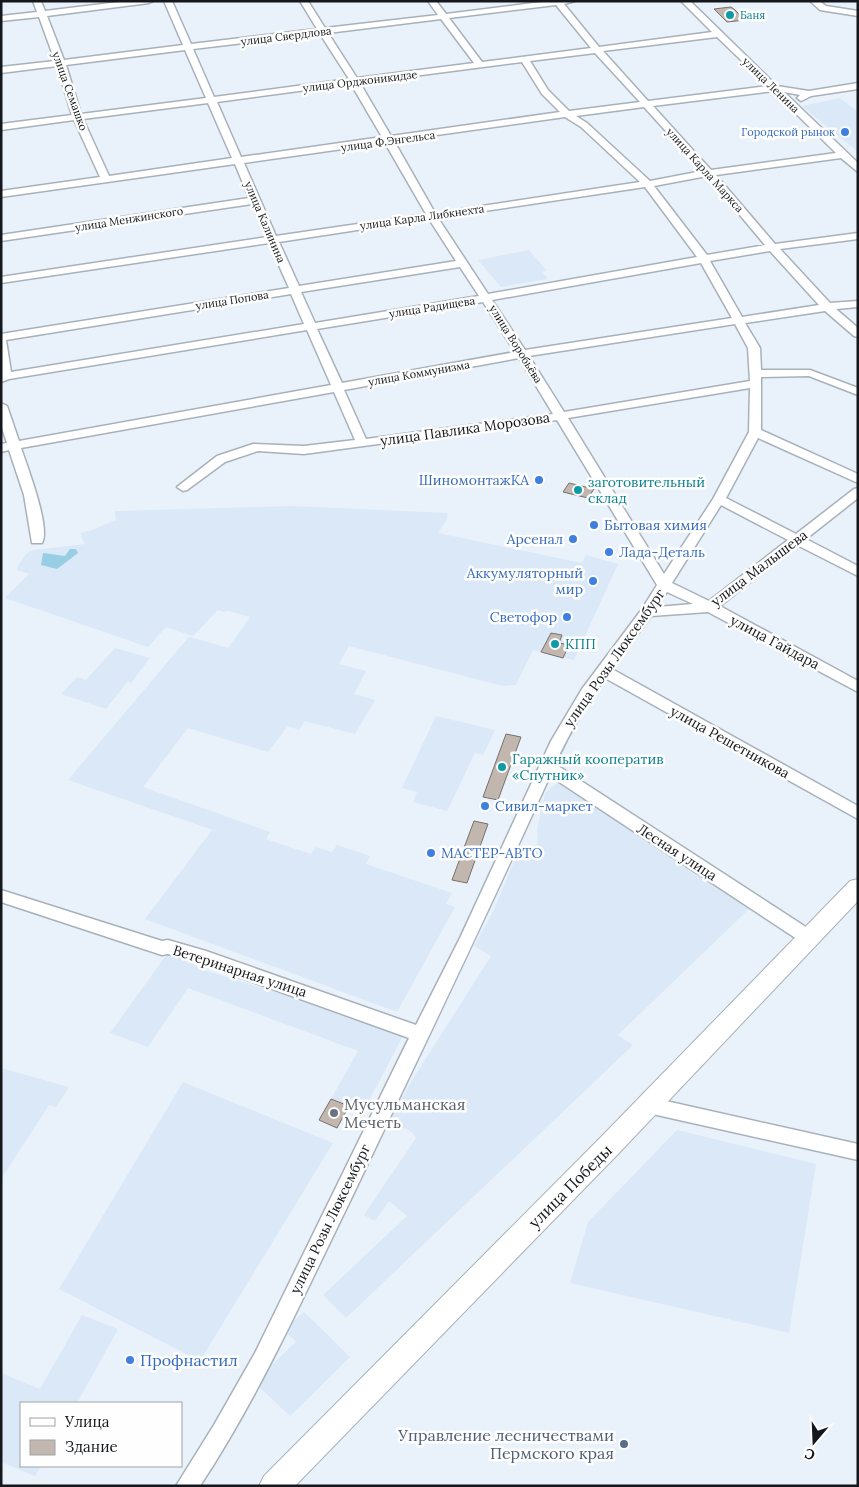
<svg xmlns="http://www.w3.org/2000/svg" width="859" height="1487" font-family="Lora,serif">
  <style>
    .built { fill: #dae8f7 }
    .water { fill: #98cee3 }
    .building { fill: #c1b7af; stroke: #797069 }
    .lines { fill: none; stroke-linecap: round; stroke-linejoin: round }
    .minor-casing { stroke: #a8b1ba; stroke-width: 3 }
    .tertiary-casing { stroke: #a8b1ba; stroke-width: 2 }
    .minor { fill: #fff; fill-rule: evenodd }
    .tertiary { fill: #fff; fill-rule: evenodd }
    .culture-dot { fill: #0f9aa8; stroke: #fefefe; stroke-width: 2 }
    .shop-dot { fill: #3f7fe0; stroke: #fefefe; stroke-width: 2 }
    .worship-dot { fill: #6b7280; stroke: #fefefe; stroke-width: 2 }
    .service-dot { fill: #5c6f8a; stroke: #fefefe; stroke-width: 2 }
    .labels { text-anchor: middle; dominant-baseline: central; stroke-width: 5; stroke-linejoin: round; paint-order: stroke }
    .far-culture-label { font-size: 11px; fill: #0d838f; stroke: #fefefe; text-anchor: start }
    .far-street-label { font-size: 11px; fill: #14171b; stroke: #fefefe }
    .far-shop-label { font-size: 11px; fill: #366cbe; stroke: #fefefe; text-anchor: end }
    .street-label { font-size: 14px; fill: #14171b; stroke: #fefefe }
    .shop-label { font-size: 14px; fill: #366cbe; stroke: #fefefe; text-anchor: end }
    .culture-label { font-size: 14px; fill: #0d838f; stroke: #fefefe; text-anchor: start }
    .near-worship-label { font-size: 16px; fill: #5b616d; stroke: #fefefe; text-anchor: start }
    .near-street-label { font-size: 16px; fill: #14171b; stroke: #fefefe }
    .near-shop-label { font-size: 16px; fill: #366cbe; stroke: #fefefe; text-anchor: start }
    .near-service-label { font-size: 16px; fill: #4e5e75; stroke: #fefefe; text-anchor: end }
  </style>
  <rect width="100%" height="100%" fill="#e9f2fb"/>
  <!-- built -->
  <g class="built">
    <path d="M840,98L858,112V152L802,106Z"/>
    <path d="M529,250L547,271L542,272L548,279L501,287L478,260Z"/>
    <path d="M294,506L447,513V519L438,533L582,563L586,555L618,564L574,660L533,650L516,685L503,686L349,646L339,664L366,671L354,694L375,700L355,734L305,721L299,730L288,726L268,752L188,728L143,787L270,832L266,839L311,854L316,847L332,852L337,845L370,856L366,864L452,893L446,904L455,907L397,1012L145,919L212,830L216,831L68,780L187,639L190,637L228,648L250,617L229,611L224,612L218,610L193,636L166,627L148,647L5,598L29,574L17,570L19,564L27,553L33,550L85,544L80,533L92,530L116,520L115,511Z"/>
    <path d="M115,648L150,658L131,683L127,682L106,709L61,694L77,677L86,680Z"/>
    <path d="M436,716L495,730L483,755L475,753L447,811L413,802L417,792L402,788Z"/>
    <path d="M557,783L751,907L618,1035L633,1045L346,1318L323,1295L407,1216L389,1201L375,1221L364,1215L416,1138L412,1132L389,1121L414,1077L491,956L474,946L492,914L514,862L538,843L537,829L545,793Z"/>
    <path d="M170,950L201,969L405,1032L363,1112L331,1099L358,1051L188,988L148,1047L110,1033Z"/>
    <path d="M1,1068L69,1087L56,1107L49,1105L1,1179Z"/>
    <path d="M183,1082L333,1143L200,1361L59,1289Z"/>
    <path d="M677,1130L816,1164L789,1333L570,1283L588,1222Z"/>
    <path d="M304,1312L350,1357L290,1416L254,1382L296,1342L284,1330Z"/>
    <path d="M82,1315L118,1329L77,1403H21V1466H41L35,1476L1,1462V1373L40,1389Z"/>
  </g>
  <!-- water -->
  <path class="water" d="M70,549H76L78,553L57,569L41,565L43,553L65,556Z"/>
  <!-- building -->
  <g class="building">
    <path d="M731,7L735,10L745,20L727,22L714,9Z"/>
    <path d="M569,483L594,489L588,498L563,492Z"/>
    <path d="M551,633L562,635L559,643L569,645L563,658L541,652Z"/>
    <path d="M506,734L521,737L498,800L483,797Z"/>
    <path d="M474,821L488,824L467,883L452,880Z"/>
    <path d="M331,1099L349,1106L337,1128L319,1120Z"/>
  </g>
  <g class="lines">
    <defs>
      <g id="minor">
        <path d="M33,1H41L45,11L127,1H153L149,3L47,16L64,60L183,45L164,1H172L191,44L317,29L300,1H308L325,28L438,15L428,1H436L446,14L549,1H575L564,4L599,47L712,32L681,1H690L777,86L809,91L858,83V89L811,96L801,101L797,98L800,95L784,92L858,163V172L841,158L716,175L775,244L858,233V239L780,249L830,303L858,301V307L836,309L858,328V337L854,336L825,311L745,323L760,348L761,370H810L858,388V395L809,376L761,377V430L858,474V483L758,438L726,498L796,534L854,489L858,488V498L806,539L858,566V576L797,545L720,606L858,681V692L708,612L651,616L612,669L858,806V819L605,678C585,705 569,734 555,764L815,933L817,938L815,943L809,945L803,943L550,776C486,917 419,1057 352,1197C304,1295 260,1395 200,1486H176L214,1425L255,1353L409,1038L197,962L168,954L162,955L1,902V890L162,941L168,940L206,951L416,1025L460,938L551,741L582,689L642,609L657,585L557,420L304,454L258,451L225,462L187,490L183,491L177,487L217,456L253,444L304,446L355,440L334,392L21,448C27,466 51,528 42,543H32L24,495L9,450L1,452V444L7,443L1,425V403L7,406L19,441L331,385L307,330L9,379L1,382V334L289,288L269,243L1,283V277L267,237L252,204L1,241V235L249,198L235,164L1,197V191L100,177L74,120L1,130V124L72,115L57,66L1,73V67L55,61L39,17L1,21V16L37,12ZM556,5L591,48L482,62L449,18ZM441,19L474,63L357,78L328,33ZM320,34L349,79L214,97L193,49ZM717,37L768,86L648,101L603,51ZM185,50L206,98L81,114L66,65ZM595,53L640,102L569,111L548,90L530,61ZM522,62L542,94L560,112L391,136L360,83ZM351,84L382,137L241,157L217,102ZM773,91L836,153L711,170L653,106ZM208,103L232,158L109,176L83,119ZM644,107L702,171L650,181L587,123L576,116ZM565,117L581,127L640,182L435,213L394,141ZM385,143L426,214L276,236L244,163ZM707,176L765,245L707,255L654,186ZM645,187L697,257L488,294L438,218ZM429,219L456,261L299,286L279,242ZM770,251L819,305L742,317L710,261ZM701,263L732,318L525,350L492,300ZM460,267L479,296L315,323L301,292ZM291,294L304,324L11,372L6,340ZM483,302L515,352L342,383L317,329ZM735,324L748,348L750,381L564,412L529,356ZM519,358L553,414L366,439L344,390ZM750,388L749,432L713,499L664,574L568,418ZM721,505L788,540L709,601L672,583ZM667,592L693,604L657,607Z"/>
        <path d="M810,1H819L826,6L858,11V16L820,10Z"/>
        <path d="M648,1097L858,1144V1160L648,1113L642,1111L639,1105L642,1099Z"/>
      </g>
      <path id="tertiary" d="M858,879V901L619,1153L295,1486H259L264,1476L601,1137L850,881Z"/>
    </defs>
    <!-- minor casing -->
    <use href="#minor" class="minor-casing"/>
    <!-- tertiary casing -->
    <use href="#tertiary" class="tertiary-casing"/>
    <!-- minor -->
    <use href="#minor" class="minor"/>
    <!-- tertiary -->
    <use href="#tertiary" class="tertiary"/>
  </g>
  <!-- markers -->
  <g class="culture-dot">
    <circle cx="730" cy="15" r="5"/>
    <circle cx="578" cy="490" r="5"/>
    <circle cx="555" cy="644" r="5"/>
    <circle cx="502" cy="767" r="5"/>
  </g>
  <g class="shop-dot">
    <circle cx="845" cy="132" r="5"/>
    <circle cx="539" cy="480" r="5"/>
    <circle cx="594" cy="525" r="5"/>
    <circle cx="573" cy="539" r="5"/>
    <circle cx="609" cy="552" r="5"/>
    <circle cx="593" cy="581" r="5"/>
    <circle cx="567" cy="617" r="5"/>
    <circle cx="485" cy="806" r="5"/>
    <circle cx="431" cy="853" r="5"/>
    <circle cx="130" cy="1360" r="5"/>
  </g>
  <circle class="worship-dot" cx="334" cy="1113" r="5"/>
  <circle class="service-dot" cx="624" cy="1444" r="5"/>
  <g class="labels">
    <!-- far-culture labels -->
    <g class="far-culture-label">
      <text x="740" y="15">Баня</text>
    </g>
    <!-- far-street labels -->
    <g class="far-street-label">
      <text transform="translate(286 36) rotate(-7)">улица Свердлова</text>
      <text transform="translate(360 81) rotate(-7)">улица Орджоникидзе</text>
      <text transform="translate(771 85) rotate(44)">улица Ленина</text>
      <text transform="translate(70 91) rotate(70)">улица Семашко</text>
      <text transform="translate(388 141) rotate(-8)">улица Ф.Энгельса</text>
      <text transform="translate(705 170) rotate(48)">улица Карла Маркса</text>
      <text transform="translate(422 217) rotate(-8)">улица Карла Либкнехта</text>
      <text transform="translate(129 219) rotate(-9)">улица Менжинского</text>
      <text transform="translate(265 222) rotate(67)">улица Калинина</text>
      <text transform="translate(232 300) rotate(-9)">улица Попова</text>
      <text transform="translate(432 307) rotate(-9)">улица Радищева</text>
      <text transform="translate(516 344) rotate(58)">улица Воробьёва</text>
      <text transform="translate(419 373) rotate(-10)">улица Коммунизма</text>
    </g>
    <!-- far-shop labels -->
    <g class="far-shop-label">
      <text x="835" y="132">Городской рынок</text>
    </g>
    <!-- street labels -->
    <g class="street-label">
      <text transform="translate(465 429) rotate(-8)">улица Павлика Морозова</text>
      <text transform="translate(759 568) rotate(-37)">улица Малышева</text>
      <text transform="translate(775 642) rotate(28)">улица Гайдара</text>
      <text transform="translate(614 658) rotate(-55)">улица Розы Люксембург</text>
      <text transform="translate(730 742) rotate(29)">улица Решетникова</text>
      <text transform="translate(677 852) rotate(33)">Лесная улица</text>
      <text transform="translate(240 971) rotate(18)">Ветеринарная улица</text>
      <text transform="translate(330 1219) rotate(-64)">улица Розы Люксембург</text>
    </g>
    <!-- shop labels -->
    <g class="shop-label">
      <text x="529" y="480">ШиномонтажКА</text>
      <text x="604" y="525" text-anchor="start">Бытовая химия</text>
      <text x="563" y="539">Арсенал</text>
      <text x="619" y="552" text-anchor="start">Лада-Деталь</text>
      <text x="583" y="573">Аккумуляторный<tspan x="583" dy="16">мир</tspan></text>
      <text x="557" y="617">Светофор</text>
      <text x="495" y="806" text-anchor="start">Сивил-маркет</text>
      <text x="441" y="853" text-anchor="start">МАСТЕР-АВТО</text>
    </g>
    <!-- culture labels -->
    <g class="culture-label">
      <text x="588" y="482">заготовительный<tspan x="588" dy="16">склад</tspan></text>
      <text x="565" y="644">КПП</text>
      <text x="512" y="759">Гаражный кооператив<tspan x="512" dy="16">«Спутник»</tspan></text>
    </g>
    <!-- near-worship labels -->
    <g class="near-worship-label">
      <text x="344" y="1104">Мусульманская<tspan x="344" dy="18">Мечеть</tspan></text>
    </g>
    <!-- near-street labels -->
    <g class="near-street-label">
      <text transform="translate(570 1186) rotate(-45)">улица Победы</text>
    </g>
    <!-- near-shop labels -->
    <g class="near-shop-label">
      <text x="140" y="1360">Профнастил</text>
    </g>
    <!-- near-service labels -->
    <g class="near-service-label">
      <text x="614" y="1435">Управление лесничествами<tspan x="614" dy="18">Пермского края</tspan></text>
    </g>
  </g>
  <!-- border -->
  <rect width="859" height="1487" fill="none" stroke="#14171b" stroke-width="5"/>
  <!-- legend -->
  <rect x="20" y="1402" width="162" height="65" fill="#fefefe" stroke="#a0a2a3"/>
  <rect x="30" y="1418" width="25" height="8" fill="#ffffff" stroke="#a0a2a3"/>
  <text x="65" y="1427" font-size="15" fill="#14171b">Улица</text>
  <rect x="30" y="1440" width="25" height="15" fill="#c1b7af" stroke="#a0a2a3"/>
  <text x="65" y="1452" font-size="15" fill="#14171b">Здание</text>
  <!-- north arrow -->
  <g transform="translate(814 1442) rotate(199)" stroke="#fefefe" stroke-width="4" paint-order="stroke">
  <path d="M0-4L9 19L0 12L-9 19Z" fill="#14171b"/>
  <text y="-8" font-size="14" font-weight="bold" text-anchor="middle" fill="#14171b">С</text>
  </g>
</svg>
